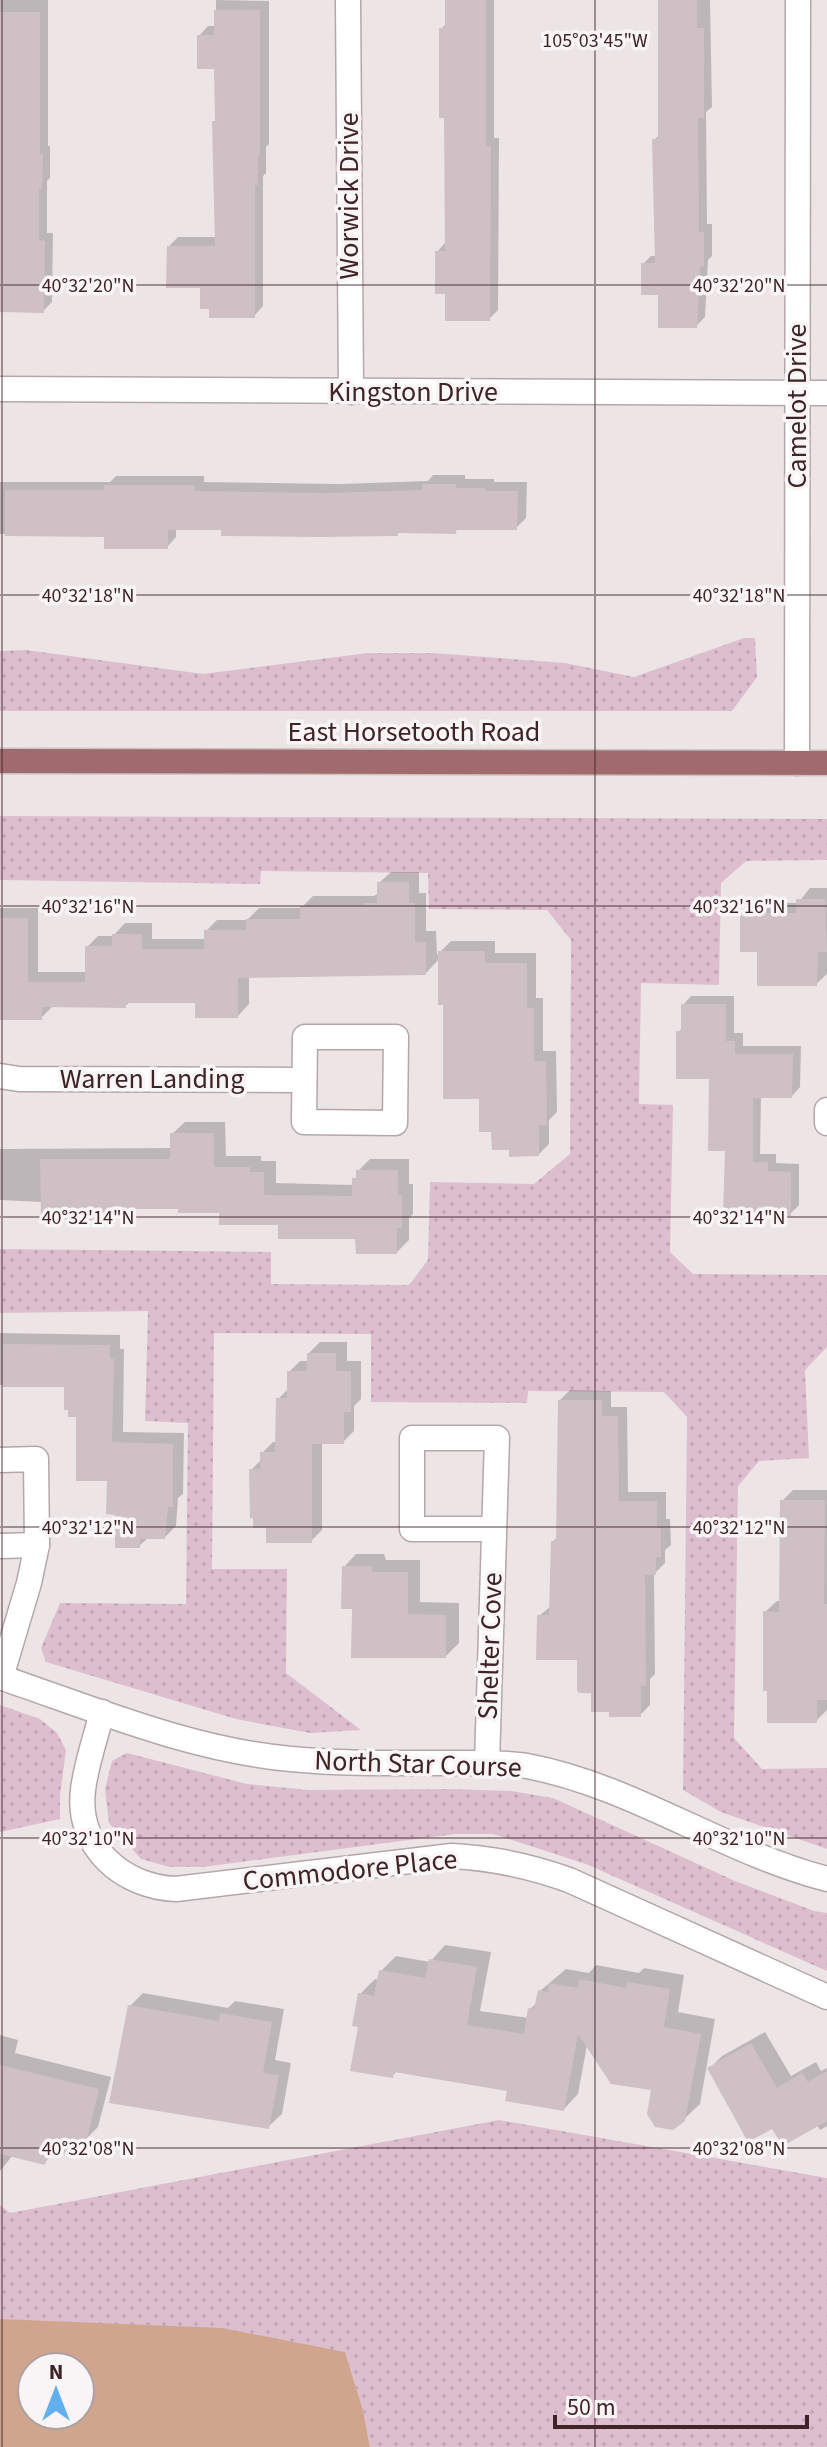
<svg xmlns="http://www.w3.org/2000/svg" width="827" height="2447" font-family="'Source Sans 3',sans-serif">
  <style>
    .grass { fill: url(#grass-dots) }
    .water { fill: #d0a58e; fill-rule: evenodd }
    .shadow { fill: #0003 }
    .building { fill: #cec0c4 }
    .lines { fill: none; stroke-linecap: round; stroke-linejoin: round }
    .minor-casing { stroke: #b5a7a9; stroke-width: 27 }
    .major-casing { stroke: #c9c2c2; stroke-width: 27 }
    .minor { stroke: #fff; stroke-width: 24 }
    .major { stroke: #a16a6e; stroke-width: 24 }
    .ticks { fill: none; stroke: #3e2426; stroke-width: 2; stroke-opacity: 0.45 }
    .labels { text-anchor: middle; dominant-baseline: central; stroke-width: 7; stroke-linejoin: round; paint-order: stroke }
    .street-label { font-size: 28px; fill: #3e2426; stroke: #f9f5f6 }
    .ticks-label { font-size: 20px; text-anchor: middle; fill: #3e2426; stroke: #f9f5f6; stroke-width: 7; stroke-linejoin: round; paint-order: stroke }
  </style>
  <defs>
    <pattern id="grass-dots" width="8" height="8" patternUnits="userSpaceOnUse" patternTransform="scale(2)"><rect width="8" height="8" fill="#ddbecf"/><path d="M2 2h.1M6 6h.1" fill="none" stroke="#bfa3b2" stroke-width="1.8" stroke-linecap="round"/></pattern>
  </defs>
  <rect width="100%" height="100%" fill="#ede4e6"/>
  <!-- grass -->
  <g class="grass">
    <path d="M744,638H755L757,677L732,711H0V651L26,650L203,674L368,653H432L565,663L634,677Z"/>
    <path d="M0,816L827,819V860L746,861L721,883L719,985L641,983L639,1104L673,1105L670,1252L693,1274L827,1275V1347L805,1370L809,1458L759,1461L738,1486L734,1738L762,1769L827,1768V1849L721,1812L683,1790L687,1417L664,1392L528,1391L527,1403L371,1402V1334L214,1333L212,1569H287L286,1673L361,1730L310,1733L236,1719L46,1662L41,1648L60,1603L186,1604L188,1423L145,1421L148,1311L0,1313V1249L271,1252V1284L409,1285L428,1260L430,1182L534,1184L570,1154L571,940L547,910L429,909L428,873L261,871L260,884L0,880Z"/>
    <path d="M0,1705L40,1719L57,1733L66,1750L60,1795V1819L0,1832Z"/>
    <path d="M127,1753L247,1784L309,1790L450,1789L511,1791L553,1798L735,1881L814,1911L827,1913V1971L586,1864L493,1834H455L203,1867H170L141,1859L109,1823L105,1789L112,1761Z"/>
    <path d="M499,2120L827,2178V2447H370L363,2410L345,2352L73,2324L0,2319V2205L10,2213Z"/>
  </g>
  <!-- water -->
  <path class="water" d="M0,2319L222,2328L345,2352L363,2410L370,2447H0ZM32,2367H80V2415H32Z"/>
  <!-- shadow -->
  <g class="shadow">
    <path d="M0,0H48V146H50V178L47,181V233H53L52,302L43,311L0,217Z"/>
    <path d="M216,0L269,1V144L266,147V173L263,176V306L254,316L202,286L169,246L178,237H217L216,67L199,36L208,26H216Z"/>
    <path d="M447,0H494V138H499L498,310L489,319L447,292L437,252L445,243L446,116L441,29L447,23Z"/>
    <path d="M660,0H710L712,107L706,112L707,224H712V256L708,260L705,317L696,326L660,293L643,264L651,256H657L654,140L660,134Z"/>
    <path d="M433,475H465V479H494V482H527L526,518L516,528H459L455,532L401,531L397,534L176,528V537L167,547L106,535L0,534V482H110L116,476H204V482L339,484L428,481Z"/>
    <path d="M391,872H419V893H426V931H436L437,955L451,941H495V953H536V998H543V1051H556L557,1112L549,1120V1144L539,1154L511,1148L493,1130L445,1003L440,958L426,973L249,976V1004L238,1016L197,1001H131L125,1006L52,1007L41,1018L0,1004V908H38V972H87V947L98,936H113L125,923H152V939H206V931L217,920H247L259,908H301L313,896H374L379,893V883Z"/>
    <path d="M810,888H827V974L816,984L759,950L742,913L754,902L798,903Z"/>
    <path d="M691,996H734V1033H743V1046H801L800,1087L792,1096H761L760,1154H776V1163L799,1164V1205L790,1214L727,1149L711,1077L678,1032L683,1028V1005Z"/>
    <path d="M185,1122H225L226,1156H261V1161H276V1183L354,1185L358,1171L370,1159H409V1184H413V1214L409,1218V1240L397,1252L357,1237L221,1211L180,1207H128L115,1220L42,1202L0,1200V1149L172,1148V1134Z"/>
    <path d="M0,1333L120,1335V1349H124L123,1432L184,1433L183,1494L178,1498L176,1526L165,1537H149L139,1546L117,1513L109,1479L66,1385H0Z"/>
    <path d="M320,1342H347V1361H361V1399L354,1406V1431L343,1442H322V1530L311,1541L268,1526L251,1470L262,1459V1453L273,1442H277L278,1399L289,1388V1372L300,1361H309V1353Z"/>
    <path d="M570,1390L611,1391V1407H627L628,1492H666V1519H670L671,1545L665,1550V1563L654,1574L655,1674L650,1679V1705L640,1715L611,1710L593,1691L579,1658L539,1616L551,1606L553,1542L558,1536L560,1400Z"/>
    <path d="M793,1490H827V1710L816,1721L765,1612L777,1601H781L782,1501Z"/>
    <path d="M356,1554H384L386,1560H420V1602L459,1603V1643L446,1656L354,1607L344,1567Z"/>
    <path d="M445,1945L491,1952L480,2011L529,2018L530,2009L538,2002L540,1991L566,1969L589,1973L596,1965L639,1973L644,1968L684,1975L678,2012L715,2019L700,2104L684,2119L653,2089L587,2045L578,2094L564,2109L509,2090L398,2070L392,2076L360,2025V1994L375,1979L379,1980L381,1971L396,1956L430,1962Z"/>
    <path d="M143,1993L228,2008L235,2001L284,2009L275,2060L291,2063L282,2114L269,2126L130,2006Z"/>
    <path d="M765,2032L791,2076L816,2062L821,2071L827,2068V2126L820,2130L817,2125L773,2126L709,2069L722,2056Z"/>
    <path d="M0,2035L18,2040L15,2053L111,2077L98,2127L85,2140L78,2139L65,2152L57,2150L44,2163L13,2155L0,2171Z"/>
  </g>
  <!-- building -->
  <g class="building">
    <path d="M445,0H486V146H491L490,321H445V294H435V251H445L444,118H439V28H445Z"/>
    <path d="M658,0H697V28H704V118H698L699,232H704V266L700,267L697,328H658V295H641V263H655L652,139H658Z"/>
    <path d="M214,10H260V156H258V185H255V318H209V309H200V288H166L167,246H215L212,121H215L214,69H197V35H214Z"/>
    <path d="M0,12H40V154H43L42,189H39V240L45,241L44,313L0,312Z"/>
    <path d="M422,484H456V488H485V491H518L517,530H456V534L398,533V536H394L320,537L221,536V530H168V549H104V537L5,536V490H104V485H195V491L328,493L422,490Z"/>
    <path d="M377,882H409V903H415V942H426V975L238,978V1018H195V1003H126V1008L42,1007V1020H0V918H28V982H85V946H112V934H142V949H204V930H246V919H300V906H364V903H377Z"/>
    <path d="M796,899H825L827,952H818L817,986H757V952H740V913H796Z"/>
    <path d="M438,951H485V963H527V1008H534V1061H546L547,1125H539V1156L509,1157V1150H492L491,1132H479V1099H443V1005H438Z"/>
    <path d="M681,1004H726V1041H735V1054H793L792,1098H753V1162H768V1171L791,1172V1216L723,1215L725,1151H708L709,1079H676V1031H681Z"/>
    <path d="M170,1133H214V1167H250V1172H264V1195L352,1196V1178H356V1170H398V1195H402V1228H397V1254H356L355,1239H278V1225H219V1213H178V1209H115V1222L41,1218L40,1159H170Z"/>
    <path d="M3,1344L110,1345V1359H114L112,1442L173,1444V1507H168L165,1539H140V1548H115V1515L106,1514L107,1481H76V1417H68V1410H64V1387H3Z"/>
    <path d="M307,1353H336V1371H351V1412H344V1444H312V1543H266V1528H253V1518H250L249,1469H260V1452H275L276,1398H287V1371H307Z"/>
    <path d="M558,1400H602V1416H618L619,1501H657V1528H661V1557H656V1575H645L646,1686H641V1717H609V1712H591V1693H579L577,1690V1660H536L537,1615H549L551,1541H556Z"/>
    <path d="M780,1500H825L824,1604H827V1700H817V1723H767V1691H763V1611L779,1612Z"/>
    <path d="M342,1566H371L373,1572H408V1614L446,1615V1658H351L352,1609H341Z"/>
    <path d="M429,1959L477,1967L467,2025L524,2034L528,2008L534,2009L538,1990L548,1992L549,1983L578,1988L579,1979L626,1988L627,1982L670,1989L664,2027L701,2034L685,2121L673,2130L655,2127L647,2114L651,2090L611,2084L578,2034L564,2111L505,2101L507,2091L394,2072L393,2078L350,2071L358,2027L352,2026L358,1993L374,1996L379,1970L425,1978Z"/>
    <path d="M128,2005L219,2021L220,2013L272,2022L263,2073L279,2075L269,2129L109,2103Z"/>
    <path d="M751,2043L777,2088L802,2073L808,2082L827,2071V2121L783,2146L772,2129L748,2142L707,2068Z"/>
    <path d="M0,2065L99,2089L86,2143L69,2139L66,2154L49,2149L45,2165L0,2154Z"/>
  </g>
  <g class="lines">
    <defs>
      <g id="minor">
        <path d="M348,0L351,392"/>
        <path d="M0,389L827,393"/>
        <path d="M797,763L798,0"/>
        <path d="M305,1037H396L395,1123L304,1122Z"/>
        <path d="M0,1076L19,1079L304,1080"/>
        <path d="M827,1110V1123"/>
        <path d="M0,1460L36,1459L37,1545L29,1583L1,1677"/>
        <path d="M0,1546L37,1545"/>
        <path d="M0,1677C94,1709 191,1750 291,1759C343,1764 396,1763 449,1763C474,1763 502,1762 527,1766C633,1786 723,1852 827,1879"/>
        <path d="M102,1712C96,1737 86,1764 83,1790C76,1847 123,1887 176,1889L452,1856C493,1858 530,1866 569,1880L827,1997"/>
        <path d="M487,1763L497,1438H412V1529H494"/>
      </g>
      <path id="major" d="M0,761L827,763"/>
    </defs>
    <!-- minor casing -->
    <use href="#minor" class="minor-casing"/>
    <!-- major casing -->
    <use href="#major" class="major-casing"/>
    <!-- minor -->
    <use href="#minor" class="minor"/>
    <!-- major -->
    <use href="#major" class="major"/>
  </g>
  <!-- ticks -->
  <path class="ticks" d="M2,0V2447M595,0V2447M0,285H827M0,595H827M0,906H827M0,1217H827M0,1527H827M0,1838H827M0,2148H827"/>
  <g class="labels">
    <!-- street labels -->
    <g class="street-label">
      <text transform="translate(349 196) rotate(-90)">Worwick Drive</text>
      <text x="413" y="392">Kingston Drive</text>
      <text transform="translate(797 406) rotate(-90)">Camelot Drive</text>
      <text x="414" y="732">East Horsetooth Road</text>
      <text x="152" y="1079">Warren Landing</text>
      <text transform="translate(490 1646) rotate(-88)">Shelter Cove</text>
      <text transform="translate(418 1764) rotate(2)">North Star Course</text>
      <text transform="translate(350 1870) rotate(-6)">Commodore Place</text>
    </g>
  </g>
  <g class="ticks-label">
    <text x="595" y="47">105°03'45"W</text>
    <text x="88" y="292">40°32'20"N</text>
    <text x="739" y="292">40°32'20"N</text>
    <text x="88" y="602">40°32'18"N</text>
    <text x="739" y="602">40°32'18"N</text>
    <text x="88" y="913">40°32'16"N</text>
    <text x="739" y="913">40°32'16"N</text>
    <text x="88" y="1224">40°32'14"N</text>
    <text x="739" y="1224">40°32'14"N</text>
    <text x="88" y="1534">40°32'12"N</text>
    <text x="739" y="1534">40°32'12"N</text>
    <text x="88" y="1845">40°32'10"N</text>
    <text x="739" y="1845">40°32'10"N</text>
    <text x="88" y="2155">40°32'08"N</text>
    <text x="739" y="2155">40°32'08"N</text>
  </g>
  <!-- north arrow -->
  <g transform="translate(56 2391)"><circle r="38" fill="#f9f5f6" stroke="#aea1a3" stroke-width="2"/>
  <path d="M0-6L14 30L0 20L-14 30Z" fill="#62b1ee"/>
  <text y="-12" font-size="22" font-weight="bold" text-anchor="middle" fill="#3e2426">N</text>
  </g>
  <!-- scale -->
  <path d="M555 2415v12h252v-12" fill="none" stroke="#3e2426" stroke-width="4"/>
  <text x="567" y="2415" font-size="24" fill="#3e2426" stroke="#f9f5f6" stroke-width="6" paint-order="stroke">50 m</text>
</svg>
